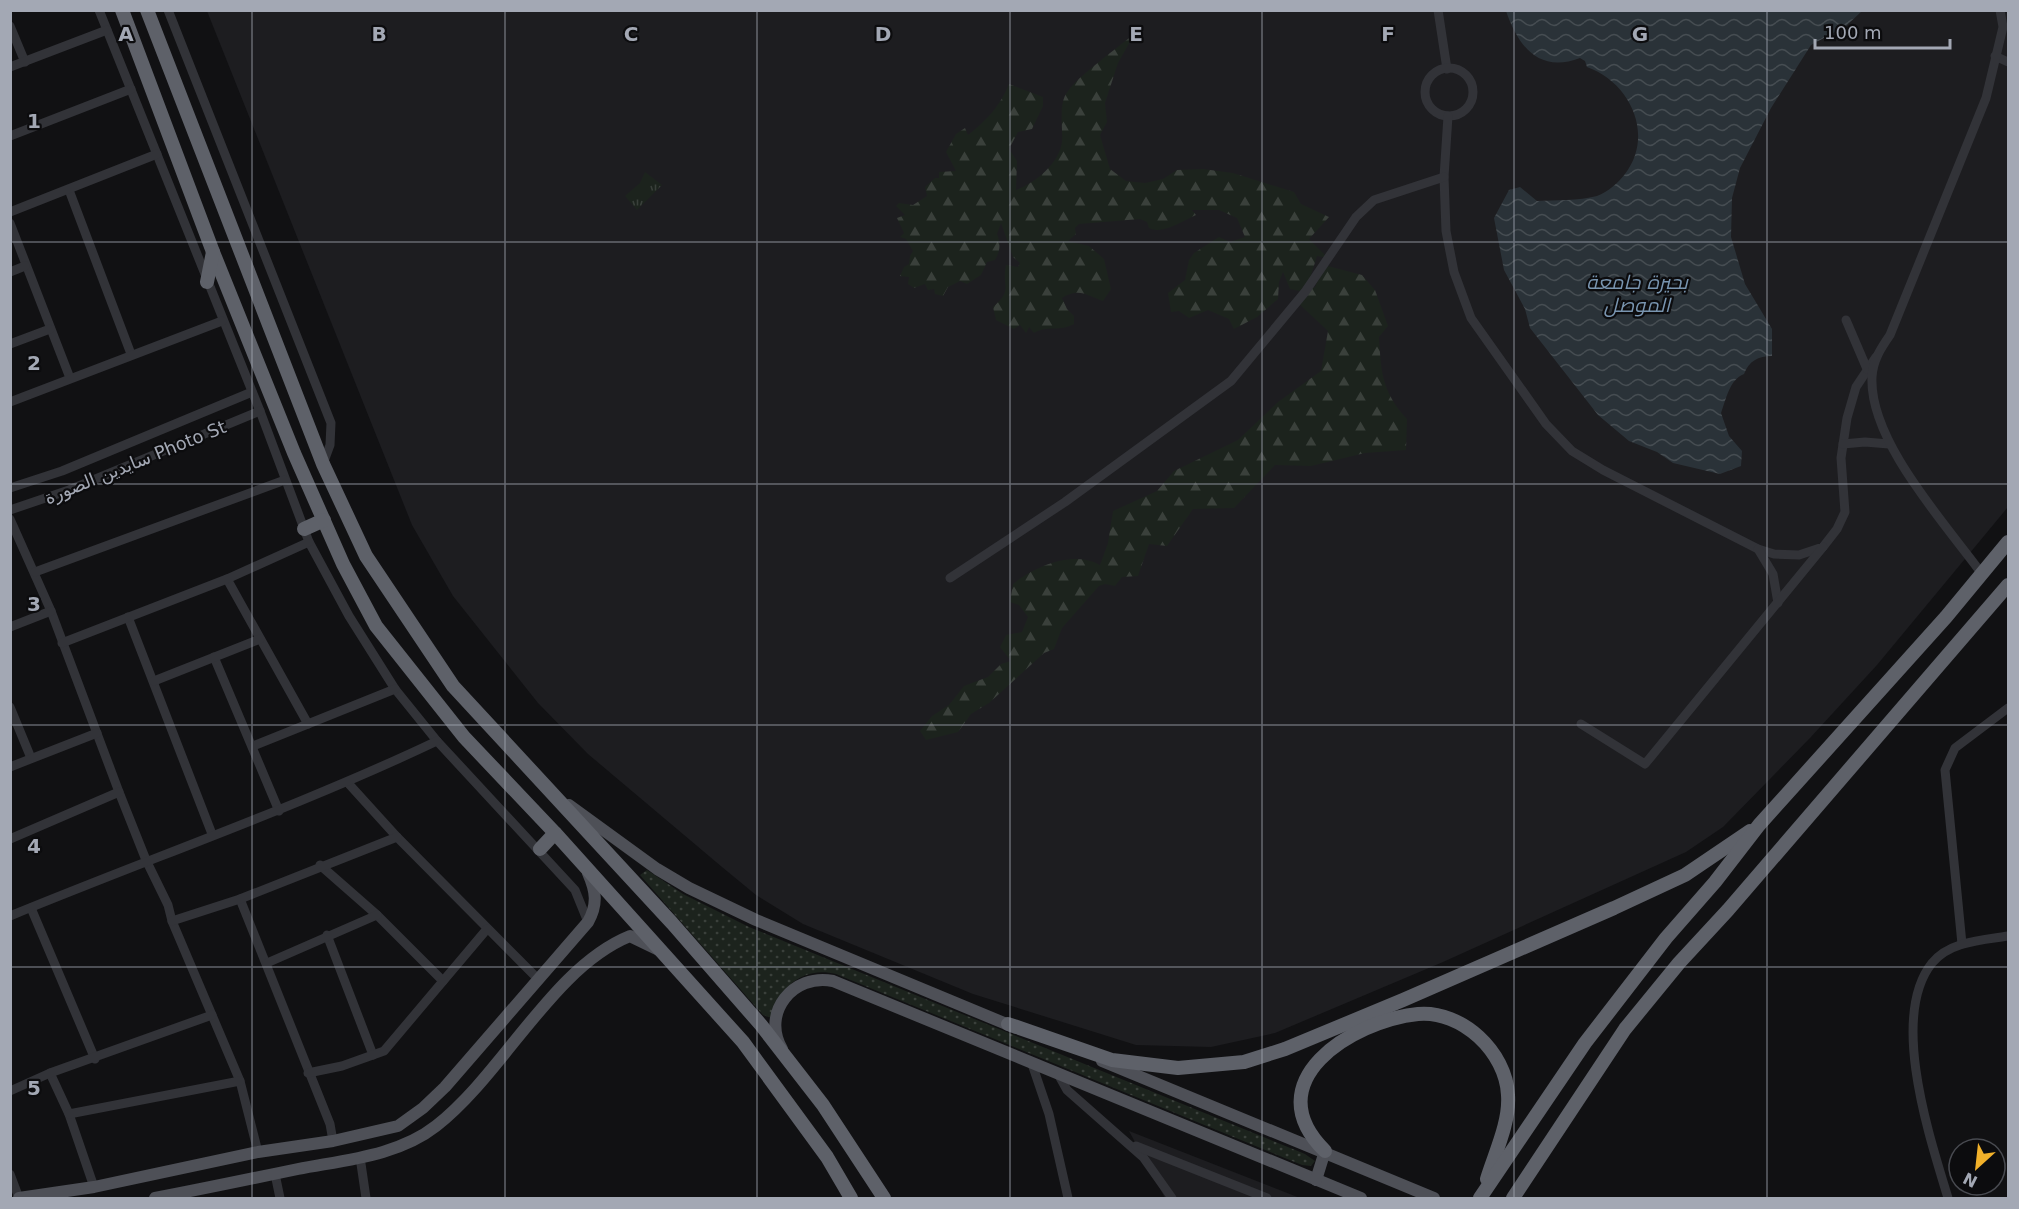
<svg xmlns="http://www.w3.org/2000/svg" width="2019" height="1209" font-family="'DejaVu Sans',Cairo,sans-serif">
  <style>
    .built { fill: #1d1d20 }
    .grass { fill: url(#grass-tufts) }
    .forest { fill: url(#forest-firs) }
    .garden { fill: url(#garden-dots) }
    .water { fill: url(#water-waves) }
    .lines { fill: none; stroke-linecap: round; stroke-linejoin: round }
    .minor { stroke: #323338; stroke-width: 9 }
    .major { stroke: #4e5057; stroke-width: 12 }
    .highway { stroke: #5e6169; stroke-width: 14 }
    .grid { fill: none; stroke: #a3a8b4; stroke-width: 1.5; stroke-opacity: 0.55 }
    .labels { text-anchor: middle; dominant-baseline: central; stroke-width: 4.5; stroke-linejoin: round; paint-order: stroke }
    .street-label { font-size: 18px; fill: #a3a8b4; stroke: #0c0c0e }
    .water-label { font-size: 20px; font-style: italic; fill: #7995b0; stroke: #0c0c0e }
    .grid-label { font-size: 20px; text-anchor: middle; font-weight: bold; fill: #a3a8b4; stroke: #0c0c0e; stroke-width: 4.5; stroke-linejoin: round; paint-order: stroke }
  </style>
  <defs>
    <pattern id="grass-tufts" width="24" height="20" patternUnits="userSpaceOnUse" patternTransform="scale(1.5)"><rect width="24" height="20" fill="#1c231d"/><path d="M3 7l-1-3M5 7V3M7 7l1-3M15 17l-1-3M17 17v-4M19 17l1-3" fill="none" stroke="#3a403b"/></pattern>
    <pattern id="forest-firs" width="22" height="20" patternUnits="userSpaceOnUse" patternTransform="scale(1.5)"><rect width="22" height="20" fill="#1c231d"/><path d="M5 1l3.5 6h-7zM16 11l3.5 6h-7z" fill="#3a403b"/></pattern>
    <pattern id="garden-dots" width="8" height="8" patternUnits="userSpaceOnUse" patternTransform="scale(1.5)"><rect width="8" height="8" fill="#1c231d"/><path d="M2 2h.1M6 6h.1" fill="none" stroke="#3a403b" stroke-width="1.8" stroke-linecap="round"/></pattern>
    <pattern id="water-waves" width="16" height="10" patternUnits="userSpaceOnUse" patternTransform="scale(1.5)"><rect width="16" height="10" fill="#2a3238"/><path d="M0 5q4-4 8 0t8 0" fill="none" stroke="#464d52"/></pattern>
  </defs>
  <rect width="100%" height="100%" fill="#111113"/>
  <!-- built -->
  <g class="built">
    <path d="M207,11H2008V507L1877,665L1810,738L1723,827L1686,852L1443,962L1275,1033L1211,1047L1136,1045L973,994L803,924L756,895L722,867L588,754L538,703L453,596L412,525Z"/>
    <path d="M1129,1131L1300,1198H1165Z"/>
  </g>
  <!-- grass -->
  <path class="grass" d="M645,172L662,185L637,210L625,196L640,183Z"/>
  <!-- forest -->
  <path class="forest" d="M1135,33L1118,63L1105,103L1107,122L1100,135L1110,169L1126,181L1145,183L1163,179L1177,170L1203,169L1233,173L1294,192L1301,204L1329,217L1309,239L1328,258L1317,256L1306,291L1315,287L1324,265L1362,275L1375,290L1388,326L1379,337C1381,372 1382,392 1407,419L1406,450L1365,453L1311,466L1275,465L1234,508L1193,509L1167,546L1149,544L1138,576L1122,577L1115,586L1105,584L1099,586L1062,628L1054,649L1044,653L989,703L971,714L958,732L926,740L920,731L932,716L949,705L964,686L988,677L1001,664L1011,661L1000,647L1006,635L1022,632L1028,617L1019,605L1010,602L1013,584C1035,566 1074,550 1100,565L1108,543L1113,511L1157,491L1174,471L1238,440L1278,402L1321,371L1328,331L1297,302L1305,292L1290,289L1283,272L1279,282L1278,299L1257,317L1234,329L1229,319L1208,310L1189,318L1179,311L1171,312L1168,293L1185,280L1189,260L1194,253L1219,237L1230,242L1245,237L1237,218L1219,210H1192L1196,215C1183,221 1162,235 1149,228L1147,222L1140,219L1079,224L1075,228L1076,234L1068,241L1089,246L1104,259L1111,289L1103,301C1088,296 1079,287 1062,298L1067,309L1074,316V324C1061,332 1046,325 1034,333L1029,327L1026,333L1020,325L1014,329L996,320L993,307C1014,289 1001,287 1006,265L1018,267L1020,263L1013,257L1001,223L997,234C1001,243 1000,252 995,260L987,262L981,275L967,284L960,281L948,287L943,296L935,294L934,289L928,290L925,284L914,288L908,284L909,277L900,276L904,267L909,264L910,256L913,251L906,239L900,237L904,233L897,218L905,215L896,206L899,203L913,205L927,196L925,187L935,178H939V172L956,171L946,152L956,134L965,128L968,135C987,120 1000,106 1009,84L1043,97V106L1032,129L1018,132L1009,149L1017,161L1016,190C1035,183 1060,163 1062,141C1063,126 1058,103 1068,91C1078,76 1119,47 1135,33Z"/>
  <!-- garden -->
  <path class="garden" d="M647,870L683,894L749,927L1305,1154L1315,1161L1311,1166L1302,1165L836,974C803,966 779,987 771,1018L763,1015L640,875Z"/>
  <!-- water -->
  <path class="water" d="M1506,11H1862L1846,26L1811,45L1771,108L1740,168L1732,198L1731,237L1745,284L1772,329V356C1758,356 1749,361 1744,374C1729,380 1726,400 1721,413L1729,436L1742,451L1741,466L1720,474L1673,463L1657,452L1629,441L1598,415L1530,328L1525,309L1504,270L1494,218L1509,190L1520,187L1537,201C1555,200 1579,201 1597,196C1608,192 1619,182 1625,174C1655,135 1630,82 1587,67L1585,61L1580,58C1539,74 1518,46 1506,11Z"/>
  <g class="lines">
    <!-- minor -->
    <g class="minor">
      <path d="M99,10L260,411L309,542L349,616L395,689L437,741L575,890L588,922"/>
      <path d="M168,10L331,423L330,445L323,464"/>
      <path d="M1438,10L1447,69"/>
      <path d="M10,26L25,62"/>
      <path d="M1995,56L2008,62"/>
      <path d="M10,67L107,30"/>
      <circle cx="1449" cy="92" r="24"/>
      <path d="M1448,116L1444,177L1446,231L1454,272L1471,318L1546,424L1572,451L1603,470L1758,549L1774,554L1799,555L1823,547L1837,529L1845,512L1841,458L1847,418L1856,387L1876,357"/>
      <path d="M10,136L131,89"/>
      <path d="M69,190L131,354"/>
      <path d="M10,212L157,154"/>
      <path d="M10,223L70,378"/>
      <path d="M10,272L25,266"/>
      <path d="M1846,320L1867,369"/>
      <path d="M10,344L50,329"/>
      <path d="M10,402L222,321"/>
      <path d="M1843,444L1865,442L1889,444"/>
      <path d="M10,488L62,471L252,392"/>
      <path d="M10,510L69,490L260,411"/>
      <path d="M10,519L51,611L119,792L146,860L168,905L172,921L240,1081L258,1152"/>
      <path d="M1758,549L1773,574L1778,603"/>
      <path d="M35,572L285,480"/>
      <path d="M1982,574C1945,523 1869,441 1872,377C1873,360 1881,348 1890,335L1986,98L2003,27L2000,10"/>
      <path d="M950,578L1065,502L1231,381L1305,292L1356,217L1374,200L1444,177"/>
      <path d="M227,579L308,724"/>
      <path d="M128,617L212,834"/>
      <path d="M10,627L51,611"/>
      <path d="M62,643L227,579L309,542"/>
      <path d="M214,657L279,811"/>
      <path d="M154,681L260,639"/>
      <path d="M10,707L31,758"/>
      <path d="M1581,724L1645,764L1823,547"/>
      <path d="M253,746L395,689"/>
      <path d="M10,767L97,733"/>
      <path d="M348,783L397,837L538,979"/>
      <path d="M10,839L119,792"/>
      <path d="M320,865L377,915L443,981"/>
      <path d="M240,899L330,1124L333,1141"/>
      <path d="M31,908L95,1059"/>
      <path d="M10,916C153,857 298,807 437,741"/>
      <path d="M172,921L240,899L397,837"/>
      <path d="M327,935L373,1055"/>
      <path d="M1962,944L1945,770L1955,748L2008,708"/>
      <path d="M267,963L377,915"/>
      <path d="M1031,1061L1049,1114L1068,1198"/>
      <path d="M1057,1072L1067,1090L1143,1157L1172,1198"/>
      <path d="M50,1073L69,1114L94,1187"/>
      <path d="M308,1073L342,1066L384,1051L487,929"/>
      <path d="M10,1091L50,1073L212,1015"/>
      <path d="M69,1114L240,1081"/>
      <path d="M1136,1146L1267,1198"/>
      <path d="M360,1157L366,1198"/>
      <path d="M10,1174L19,1198"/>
      <path d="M275,1174L280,1198"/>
      <path d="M1948,1198C1930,1138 1889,1017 1932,963C1950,941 1983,940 2008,936"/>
    </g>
    <!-- major -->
    <g class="major">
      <path d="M569,805L657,869L689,888L756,920L1016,1028"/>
      <path d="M782,1049C761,1013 793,973 833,981L1361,1198"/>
      <path d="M1102,1061L1434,1198"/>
      <path d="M1316,1180L1325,1151"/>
      <path d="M19,1198L94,1187L258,1152L333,1141L398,1126L423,1108L445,1087L588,922C598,904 596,891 588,873"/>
      <path d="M155,1198C202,1189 250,1179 298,1169C344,1160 398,1156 436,1126C503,1074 553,967 630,936L659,950"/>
    </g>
    <!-- highway -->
    <g class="highway">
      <path d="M122,10L213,252L294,453L343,564L376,626L464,737L555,833L743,1042L827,1157L851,1198"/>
      <path d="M147,10L323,464L366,556L453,686L672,923L761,1025L823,1105L884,1198"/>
      <path d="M207,282L213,252"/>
      <path d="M304,529L324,520"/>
      <path d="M540,849L555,833"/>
      <path d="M1008,1024L1112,1060L1178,1068L1244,1062L1285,1049L1403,1000L1614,908L1685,875L1750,831"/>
      <path d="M1325,1151C1255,1082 1351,1021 1418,1014C1462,1010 1506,1052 1508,1095C1510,1122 1495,1153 1487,1179"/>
      <path d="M1480,1198L1585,1043L1666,938L1715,882L1759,825L1946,617L2008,542"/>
      <path d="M1513,1198L1625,1029L1679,963L1728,910L2008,585"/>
    </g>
  </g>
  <!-- grid -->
  <path class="grid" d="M252,10V1198M505,10V1198M757,10V1198M1010,10V1198M1262,10V1198M1514,10V1198M1767,10V1198M10,242H2008M10,484H2008M10,725H2008M10,967H2008"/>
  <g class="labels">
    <!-- street labels -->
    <g class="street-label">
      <text transform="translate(135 462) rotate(-22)">سايدين الصورة Photo St</text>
    </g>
    <!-- water labels -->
    <g class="water-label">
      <text x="1637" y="282">بحيرة جامعة<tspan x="1637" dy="23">الموصل</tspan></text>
    </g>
  </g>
  <g class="grid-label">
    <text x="126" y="41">A</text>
    <text x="379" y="41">B</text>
    <text x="631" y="41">C</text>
    <text x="883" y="41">D</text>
    <text x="1136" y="41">E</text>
    <text x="1388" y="41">F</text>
    <text x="1640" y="41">G</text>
    <text x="34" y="128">1</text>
    <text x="34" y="370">2</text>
    <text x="34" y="611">3</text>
    <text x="34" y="853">4</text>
    <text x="34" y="1095">5</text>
  </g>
  <!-- border -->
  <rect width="2019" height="1209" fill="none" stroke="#a3a8b4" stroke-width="24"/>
  <!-- north arrow -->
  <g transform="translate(1977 1167) rotate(207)"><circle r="28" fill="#0c0c0e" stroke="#484a50" stroke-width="1.5"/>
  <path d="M0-4.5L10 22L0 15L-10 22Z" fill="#f2b12a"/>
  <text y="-9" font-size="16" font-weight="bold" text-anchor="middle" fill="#a3a8b4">N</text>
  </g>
  <!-- scale -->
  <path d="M1815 39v9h135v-9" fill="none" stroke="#a3a8b4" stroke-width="3"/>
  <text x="1824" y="39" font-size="18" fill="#a3a8b4" stroke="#0c0c0e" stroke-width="4.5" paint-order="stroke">100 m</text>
</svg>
